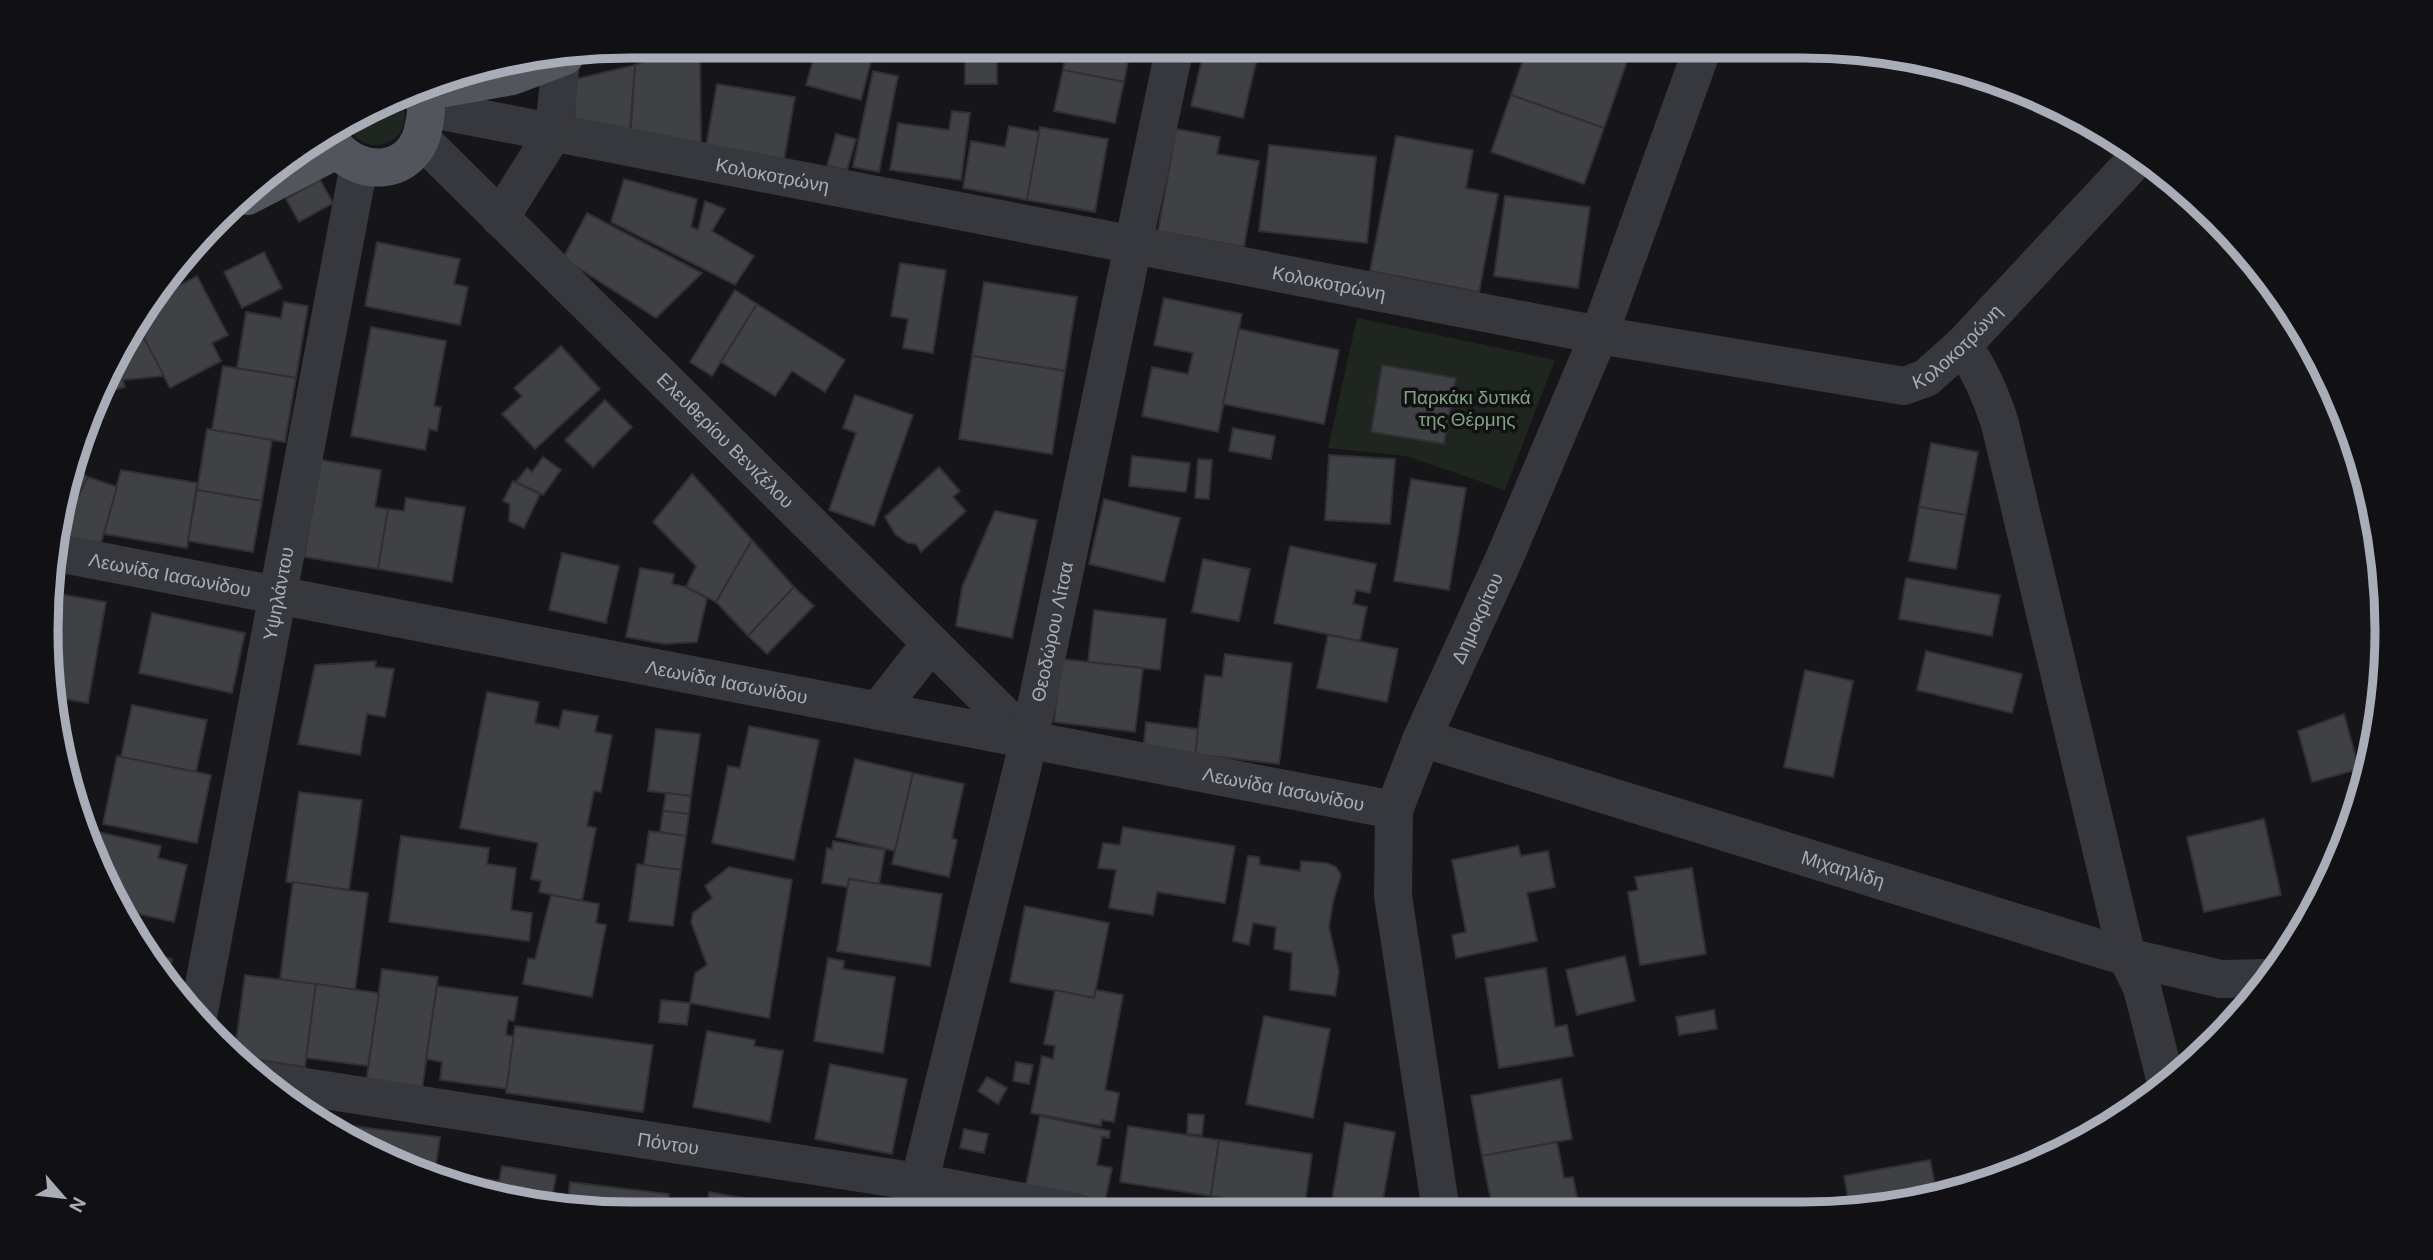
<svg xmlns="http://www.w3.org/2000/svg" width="2433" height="1260" font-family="'DM Sans',sans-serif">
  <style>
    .green { fill: #1e261f }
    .building { fill: #404145; stroke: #303034; stroke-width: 2 }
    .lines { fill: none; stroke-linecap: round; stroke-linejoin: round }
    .minor { stroke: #37383d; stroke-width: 38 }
    .major { stroke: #53555c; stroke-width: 38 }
    .labels { text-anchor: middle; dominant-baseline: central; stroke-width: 7; stroke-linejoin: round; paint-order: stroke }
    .street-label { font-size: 19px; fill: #a8adb8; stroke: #111113 }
    .park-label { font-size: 19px; fill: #7fa381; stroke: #111113 }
    .rim { fill: none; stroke: #a8adb8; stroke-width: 9 }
  </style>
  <rect width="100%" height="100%" fill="#161618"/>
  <!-- green -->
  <g class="green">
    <path d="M400,99C421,137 369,165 348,127Z"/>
    <path d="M1357,318L1555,360L1505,490L1406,456L1328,448Z"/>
  </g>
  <!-- building -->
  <g class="building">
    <path d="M685,46H700L701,143L630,138L635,65Z"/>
    <path d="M817,46H875L861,100L806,85Z"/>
    <rect x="908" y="46" width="48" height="2"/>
    <path d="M956,46H1003L1002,50L956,48Z"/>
    <path d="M1067,46H1131L1124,82L1063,70Z"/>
    <path d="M1205,46H1260L1243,118L1191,106Z"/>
    <path d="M1528,46L1619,47L1631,50L1604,128L1511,95Z"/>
    <path d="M965,58L997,59V84H965Z"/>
    <path d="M635,65L630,132L574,126L576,79Z"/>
    <path d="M1063,70L1124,82L1115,123L1054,111Z"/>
    <path d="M873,71L898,76L879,172L853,167Z"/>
    <path d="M717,84L795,97L783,166L705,152Z"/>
    <path d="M1511,95L1604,128L1584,184L1491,152Z"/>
    <path d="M952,111L970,113L961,180L890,170L898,123L949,130Z"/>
    <path d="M1009,126L1040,132L1027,200L963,188L971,141L1005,147Z"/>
    <path d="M1040,127L1108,139L1095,212L1027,200Z"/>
    <path d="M1176,129L1220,137L1217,154L1259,161L1244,247L1158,231Z"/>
    <path d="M836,134L856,139L847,170L827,166Z"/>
    <path d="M1396,136L1473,150L1466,188L1498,194L1479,292L1370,271Z"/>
    <path d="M1269,145L1376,157L1367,243L1259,231Z"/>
    <path d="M624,179L697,199L691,227L698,230L705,201L725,209L712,231L754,256L735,285L611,222Z"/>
    <path d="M320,180L333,203L299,222L286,199Z"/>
    <path d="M1505,196L1590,207L1578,288L1494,276Z"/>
    <path d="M587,213L702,273L656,318L563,258Z"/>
    <path d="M377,242L460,259L454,284L468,287L460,325L365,306Z"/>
    <path d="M264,252L282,288L242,308L224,272Z"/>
    <path d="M900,263L946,270L933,353L903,348L908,319L891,316Z"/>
    <path d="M197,276L228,335L212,343L221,361L170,388L136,323L145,304Z"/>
    <path d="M984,282L1077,297L1065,371L972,356Z"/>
    <path d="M735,290L757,304L712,376L690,362Z"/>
    <path d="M1164,298L1242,314L1218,432L1142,416L1152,367L1188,374L1193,353L1154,345Z"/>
    <path d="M284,302L308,306L296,378L237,368L246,312L281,318Z"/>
    <path d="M757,304L845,360L825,392L792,371L775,396L721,362Z"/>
    <path d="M136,323L164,376L123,380L125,387L106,392Z"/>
    <path d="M371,327L446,341L434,406L441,407L437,431L429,429L425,450L351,436Z"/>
    <path d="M1239,329L1339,350L1324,424L1223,404Z"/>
    <path d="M561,346L600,389L535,449L502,414L522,396L514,388Z"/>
    <path d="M972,356L1065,371L1052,454L959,439Z"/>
    <path d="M1382,365L1456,378L1444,444L1371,432Z"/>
    <path d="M223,366L296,378L285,442L212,430Z"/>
    <path d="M855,395L913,415L874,526L829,510L856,433L843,428Z"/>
    <path d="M605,400L632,427L593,467L565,440Z"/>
    <path d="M1233,428L1275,436L1271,459L1229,451Z"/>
    <path d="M207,429L272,440L262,501L197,490Z"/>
    <path d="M1931,443L1978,452L1966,515L1919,507Z"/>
    <path d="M1329,455L1395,459L1390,524L1325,520Z"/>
    <path d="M1132,456L1190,463L1186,492L1129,486Z"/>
    <path d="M543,457L561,470L543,495L516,482L527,468L532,472Z"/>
    <path d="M1198,459L1212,460L1209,499L1195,498Z"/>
    <path d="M321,460L381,470L375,507L388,509L378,569L304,557Z"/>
    <path d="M939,467L960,491L953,497L966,511L921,552L916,544L908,543L895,534L885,517Z"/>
    <path d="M73,468L88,477L60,532L65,479Z"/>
    <path d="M121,470L197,483L187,548L104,534Z"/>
    <path d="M692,474L752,540L716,602L686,587L696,566L653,522Z"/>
    <path d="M88,477L117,487L99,550L59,541L60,532Z"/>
    <path d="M1411,479L1466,488L1449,590L1394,581Z"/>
    <path d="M513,481L540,494L524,528L509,521L510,504L503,501Z"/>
    <path d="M197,490L262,501L253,552L188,541Z"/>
    <path d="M406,498L465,507L452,582L378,569L388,509L404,511Z"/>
    <path d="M1104,499L1180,518L1164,582L1089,564Z"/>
    <path d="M1919,507L1966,515L1956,569L1909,561Z"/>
    <path d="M995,511L1037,520L1012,638L956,626L962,587Z"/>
    <path d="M752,540L794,587L748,636L716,602Z"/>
    <path d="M1290,546L1376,564L1370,593L1356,590L1353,604L1367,607L1360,641L1274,623Z"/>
    <path d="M562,553L619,566L606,623L549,610Z"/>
    <path d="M1203,559L1250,569L1239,621L1192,612Z"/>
    <path d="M640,568L674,574L672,584L686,587L707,598L697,642L664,644L626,637Z"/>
    <path d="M1906,578L2000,595L1992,636L1899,619Z"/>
    <path d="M794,587L814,606L767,654L748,636Z"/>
    <path d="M54,593L106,602L88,703L53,697L47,669Z"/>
    <path d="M1094,610L1166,619L1160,670L1088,662Z"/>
    <path d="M152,613L245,633L232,693L139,673Z"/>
    <path d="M1328,635L1398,649L1387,702L1317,688Z"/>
    <path d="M1926,651L2022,674L2012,713L1917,690Z"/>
    <path d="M1225,654L1292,663L1279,764L1195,754L1205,675L1222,677Z"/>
    <path d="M1061,659L1143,668L1135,732L1054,722Z"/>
    <path d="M376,661L375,667L394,669L385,717L367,714L360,755L298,744L315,665Z"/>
    <path d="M1805,670L1853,681L1833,777L1784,767Z"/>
    <path d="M487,692L539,702L535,723L559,728L563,710L598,716L595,732L612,735L601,792L594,791L587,826L596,828L582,901L539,892L541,881L531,879L538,843L460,828Z"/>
    <path d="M132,705L207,720L196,772L121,757Z"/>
    <path d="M2344,714L2359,769L2312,782L2298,731Z"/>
    <path d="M1146,722L1198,729L1195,758L1143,752Z"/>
    <path d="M749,726L819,740L794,860L712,843L728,766L740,768Z"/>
    <path d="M656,729L700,734L691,796L648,791Z"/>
    <path d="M117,756L211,775L197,843L103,824Z"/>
    <path d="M855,759L913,773L895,851L836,837Z"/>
    <path d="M913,773L964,784L952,838L957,840L949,877L892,864Z"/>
    <path d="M299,792L362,800L349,890L286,882Z"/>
    <path d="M666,793L691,796L689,814L663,811Z"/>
    <path d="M663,811L689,814L686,836L660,832Z"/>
    <path d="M2264,819L2281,895L2204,912L2187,837Z"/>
    <path d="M1123,827L1235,846L1225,903L1157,892L1153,915L1109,908L1116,870L1098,868L1103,843L1120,845Z"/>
    <path d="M89,830L161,846L158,858L187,865L174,922L126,911L90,854L87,840Z"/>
    <path d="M649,831L686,836L681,870L644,865Z"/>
    <path d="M401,836L489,848L487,864L516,868L511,910L532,913L529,941L389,922Z"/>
    <path d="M833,841L885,850L879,884L849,879L848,887L822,883L827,848L832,849Z"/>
    <path d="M1518,846L1521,856L1548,851L1555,887L1527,893L1537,941L1456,958L1452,935L1466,932L1452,860Z"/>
    <path d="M1248,856L1259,857L1260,865L1300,871L1301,861L1327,863L1336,867L1341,875L1333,902L1329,927L1339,972L1335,996L1290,990L1292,953L1274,949L1276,927L1253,923L1249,945L1233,941Z"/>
    <path d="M637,864L681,870L673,926L629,921Z"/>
    <path d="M729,867L792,880L769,1018L690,1003L695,973L707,965L691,922L693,913L712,898L705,886Z"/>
    <path d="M1692,868L1706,954L1640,965L1628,892L1638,890L1635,877Z"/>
    <path d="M849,879L942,894L930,966L837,951Z"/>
    <path d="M293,882L368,893L355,990L280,979Z"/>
    <path d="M551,895L599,904L596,923L606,925L592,997L523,984L528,958L535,959Z"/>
    <path d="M1025,906L1109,923L1094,998L1010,982Z"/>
    <path d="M153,954L172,959L167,978Z"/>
    <path d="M1625,956L1635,1001L1577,1015L1566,970Z"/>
    <path d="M828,958L844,961L843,969L895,977L883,1053L814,1041Z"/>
    <path d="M1546,968L1555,1027L1567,1025L1573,1056L1499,1068L1485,978Z"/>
    <path d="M382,969L438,977L422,1090L366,1083Z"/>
    <path d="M245,975L316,984L305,1067L234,1056Z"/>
    <path d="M316,984L379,993L368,1066L306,1058Z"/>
    <path d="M437,986L518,997L514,1021L508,1020L506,1035L514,1036L507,1089L440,1080L442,1062L426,1059Z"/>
    <path d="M1055,990L1094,998L1096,990L1123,995L1105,1090L1119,1093L1114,1122L1102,1120L1101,1126L1031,1113L1042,1056L1053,1059L1055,1046L1044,1044Z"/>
    <path d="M661,1000L690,1003L687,1025L659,1022Z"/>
    <path d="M1714,1010L1717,1029L1679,1035L1676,1017Z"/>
    <path d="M1264,1016L1330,1029L1313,1118L1246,1104Z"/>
    <path d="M515,1026L653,1045L643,1112L506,1093Z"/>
    <path d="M707,1031L755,1040L754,1046L783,1051L770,1122L693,1107Z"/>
    <path d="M1016,1062L1033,1065L1029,1084L1013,1081Z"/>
    <path d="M830,1064L907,1079L892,1154L815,1139Z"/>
    <path d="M987,1077L1007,1088L998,1104L978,1091Z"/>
    <path d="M1561,1079L1572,1139L1482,1156L1471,1096Z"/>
    <path d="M1188,1114L1204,1115L1202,1135L1187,1134Z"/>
    <path d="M1040,1116L1110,1131L1109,1138L1102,1137L1097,1165L1112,1168L1105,1201L1026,1185Z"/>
    <path d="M328,1123L440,1137L434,1178L371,1154L328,1127Z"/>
    <path d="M1345,1123L1395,1132L1381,1211H1330Z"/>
    <path d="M1128,1126L1219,1140L1211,1196L1120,1182Z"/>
    <path d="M964,1129L988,1134L984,1153L960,1148Z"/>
    <path d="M1219,1140L1312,1154L1304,1210L1211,1196Z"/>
    <path d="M1557,1142L1564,1178L1573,1177L1578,1202L1535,1210L1493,1211L1482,1156Z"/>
    <path d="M1930,1160L1937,1194L1880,1209L1850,1210L1844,1176Z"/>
    <path d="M502,1166L556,1175L551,1206L479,1195L458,1187L460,1175L499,1181Z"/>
    <path d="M570,1182L669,1194L667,1213H592L567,1209Z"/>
    <path d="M709,1192L766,1202L764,1213H706Z"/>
    <path d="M766,1202L830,1213H764Z"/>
  </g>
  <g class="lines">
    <!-- minor -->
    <g class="minor">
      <path id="s1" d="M427,108L1599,335L1904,386L1926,378L1963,345L2140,155"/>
      <path id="s2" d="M422,140L1029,740"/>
      <path d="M500,218L554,132L561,58"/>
      <path d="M1963,345C1980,370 1991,395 2000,424L2127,957L2142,988L2167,1086"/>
      <path id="s3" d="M58,553L1394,810"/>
      <path d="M878,711L931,643"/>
      <path id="s4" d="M1422,738L2127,957L2221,979L2268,978"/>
      <path id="s5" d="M197,1022L359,165"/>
      <path id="s6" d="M260,1080L918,1182L1076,1212"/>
      <path id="s7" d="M1441,1211L1393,896L1394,810L1422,738L1504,559L1599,335L1703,47"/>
      <path id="s8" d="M912,1212L1029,740L1175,46"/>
    </g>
    <!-- major -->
    <g class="major">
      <path d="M422,92L512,76L565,56"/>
      <path d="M328,137C353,181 416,178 424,125C427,111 427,101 420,89"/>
      <path d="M247,196L336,150"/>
    </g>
  </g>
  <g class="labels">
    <!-- street labels -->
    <g class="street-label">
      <text stroke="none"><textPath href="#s1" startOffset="352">Κολοκοτρώνη</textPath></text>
      <text stroke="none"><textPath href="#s1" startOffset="919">Κολοκοτρώνη</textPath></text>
      <text stroke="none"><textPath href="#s1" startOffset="1570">Κολοκοτρώνη</textPath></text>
      <text stroke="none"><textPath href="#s2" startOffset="427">Ελευθερίου Βενιζέλου</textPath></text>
      <text stroke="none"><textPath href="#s3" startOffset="114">Λεωνίδα Ιασωνίδου</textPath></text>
      <text stroke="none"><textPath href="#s5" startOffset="436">Υψηλάντου</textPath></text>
      <text stroke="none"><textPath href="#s7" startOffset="614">Δημοκρίτου</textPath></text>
      <text stroke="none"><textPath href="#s8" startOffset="597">Θεοδώρου Λίτσα</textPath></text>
      <text stroke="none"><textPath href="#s3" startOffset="681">Λεωνίδα Ιασωνίδου</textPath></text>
      <text stroke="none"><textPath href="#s3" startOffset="1248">Λεωνίδα Ιασωνίδου</textPath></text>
      <text stroke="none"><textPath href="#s4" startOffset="441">Μιχαηλίδη</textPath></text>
      <text stroke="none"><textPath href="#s6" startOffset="413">Πόντου</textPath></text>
    </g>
    <!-- park labels -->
    <g class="park-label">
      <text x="1467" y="397">Παρκάκι δυτικά<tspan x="1467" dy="22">της Θέρμης</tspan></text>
    </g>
  </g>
  <!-- crop -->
  <path d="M0 0H2433V1260H0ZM630 58H1803A572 572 0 0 1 2375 630V630A572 572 0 0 1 1803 1202H630A572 572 0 0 1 58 630V630A572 572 0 0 1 630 58Z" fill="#111113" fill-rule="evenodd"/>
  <path class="rim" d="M630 58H1803A572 572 0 0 1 2375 630V630A572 572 0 0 1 1803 1202H630A572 572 0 0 1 58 630V630A572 572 0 0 1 630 58Z"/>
  <!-- north arrow -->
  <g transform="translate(63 1197) rotate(118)" stroke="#111113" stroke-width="5" paint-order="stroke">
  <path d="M0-5L12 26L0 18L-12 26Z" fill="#a8adb8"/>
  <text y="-10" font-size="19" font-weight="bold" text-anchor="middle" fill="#a8adb8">N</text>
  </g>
</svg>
